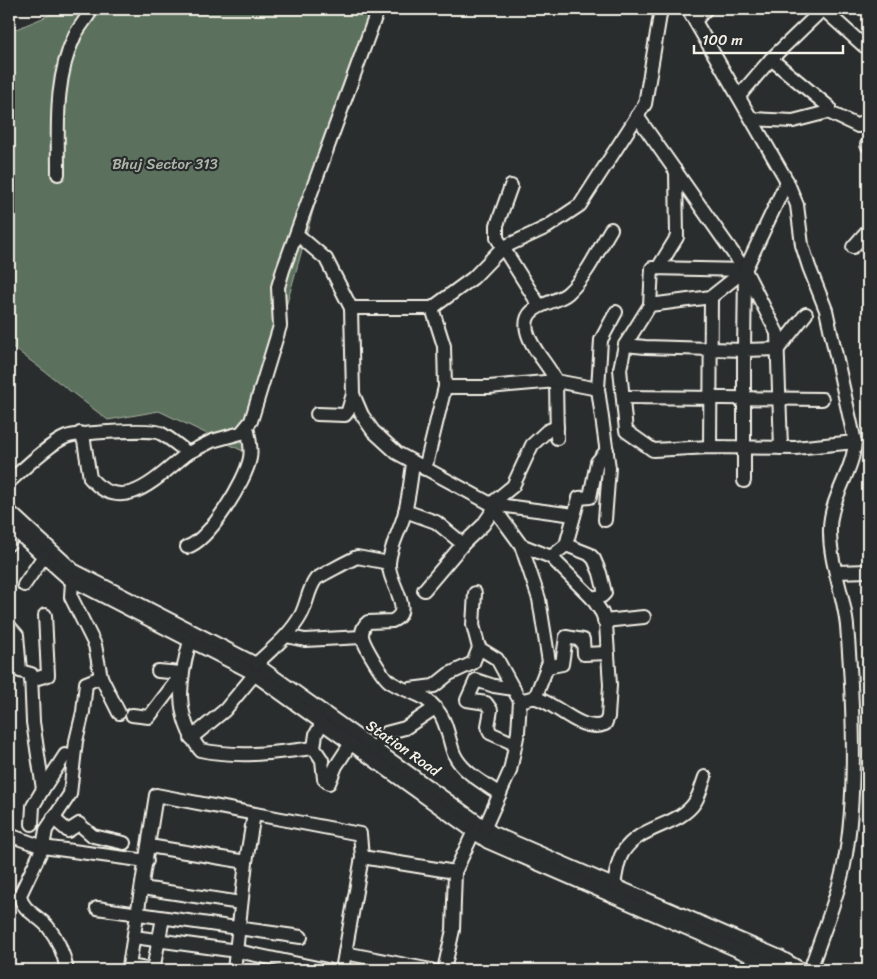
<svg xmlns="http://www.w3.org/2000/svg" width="877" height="979" font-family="Sriracha,sans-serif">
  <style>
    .green { fill: #5b715d; stroke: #a8b1a2 }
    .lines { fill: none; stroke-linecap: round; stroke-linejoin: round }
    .minor-casing { stroke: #f4f1e8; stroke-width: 16 }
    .minor { stroke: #2a2d2e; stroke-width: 12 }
    .labels { text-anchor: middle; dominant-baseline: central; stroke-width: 4.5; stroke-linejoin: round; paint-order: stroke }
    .park-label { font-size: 15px; fill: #afb7a9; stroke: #2a2d2e }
    .street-label { font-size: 15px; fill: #f4f1e8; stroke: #2a2d2e }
  </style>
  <rect width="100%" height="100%" fill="#2a2d2e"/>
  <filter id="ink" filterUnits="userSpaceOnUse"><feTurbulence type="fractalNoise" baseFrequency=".02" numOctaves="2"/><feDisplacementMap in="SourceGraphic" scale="10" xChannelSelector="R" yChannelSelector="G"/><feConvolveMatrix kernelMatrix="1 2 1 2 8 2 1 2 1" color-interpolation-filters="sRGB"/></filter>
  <g filter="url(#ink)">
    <!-- green -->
    <path class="green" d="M64,9H376L340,115L245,452L159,411L108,420L10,345L9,347V32Z"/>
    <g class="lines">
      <defs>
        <g id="minor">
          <path d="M688,9L787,181L797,205L802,245L809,267L826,310L855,442C853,472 830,498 830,529C829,562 844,594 847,626C853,698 858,795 844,865C837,900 821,937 810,970"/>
          <path d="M823,9L864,46"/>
          <path d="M695,21L706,9"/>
          <path d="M771,59L829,107L828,112"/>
          <path d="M739,96L771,59L823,9"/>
          <path d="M637,116L745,270L777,333L781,448"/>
          <path d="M752,119L793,121L828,112L858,126L868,118"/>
          <path d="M867,145L868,146"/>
          <path d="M58,174C58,127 54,79 75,35C80,26 87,18 92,9"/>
          <path d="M511,186L497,225V238L539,305"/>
          <path d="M298,235L326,259L351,308L353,394L362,415L373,431L397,453L491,504L521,545L539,599L549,662L535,698"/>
          <path d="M853,247L868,230"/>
          <path d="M658,268L677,237L676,171"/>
          <path d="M745,270L711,297L650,305L625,345L620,369L626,431L653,450L710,447L795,448L855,442"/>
          <path d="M650,305L652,268L745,270"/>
          <path d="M351,308H432L473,278L502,248L547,227L580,205L645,104L661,9"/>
          <path d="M625,345L645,347L744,350L745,270L787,181"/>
          <path d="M445,387H489L556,381L557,438"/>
          <path d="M598,389L556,381C549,365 531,349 527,331C521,303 555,305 568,293C587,276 598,250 611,229"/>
          <path d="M623,397L822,399"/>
          <path d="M317,414L345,415L348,411L353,394"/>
          <path d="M80,433L84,441L90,478C124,517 158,476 188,453"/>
          <path d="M710,447L711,297"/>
          <path d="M413,463C411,479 409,496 405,512C401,529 390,546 389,563C387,582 416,611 392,621L368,622C364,625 362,630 362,635C362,643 383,677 389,681C406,693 424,692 438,711C447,722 449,741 454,754C462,772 485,784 500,794"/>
          <path d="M425,469L445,387L444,346L432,308"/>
          <path d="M744,481V350L778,349L806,314"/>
          <path d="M9,482C22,470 50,443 66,437C76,433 151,428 160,433C170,438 180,447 188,453L212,441L241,433L251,421L280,326L278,287L283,270L378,9"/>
          <path d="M491,504L513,486L532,445L547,431L557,427"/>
          <path d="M491,504L574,515"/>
          <path d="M9,511L73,570L256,664L493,833L780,957L802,970"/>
          <path d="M405,511L436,522L463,544"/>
          <path d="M605,520L609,468L598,389L601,340L616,312"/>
          <path d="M9,525L68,578L251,672L488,842L783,970"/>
          <path d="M9,544L14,530"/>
          <path d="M566,545L589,554L594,559L600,573L605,593L602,596L592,598"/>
          <path d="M187,547C209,541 246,480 250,458C252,448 249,437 247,427"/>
          <path d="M551,557L566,545L579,498L590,497L597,462L607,450"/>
          <path d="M836,572L868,571"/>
          <path d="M72,581L71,597L95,645L101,677L119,713"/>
          <path d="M24,585L44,556"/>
          <path d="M424,590L463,544L483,525L494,509"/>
          <path d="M604,621L644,617"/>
          <path d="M9,626L17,635L20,671L31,674L33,722L43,789L33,806L32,824"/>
          <path d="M286,636L305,640L362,637"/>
          <path d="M190,641C179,680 174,715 200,750C241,758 274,753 314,748"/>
          <path d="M479,648L497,659L520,701L518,732L510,771L485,827"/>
          <path d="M256,664C272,649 290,635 301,615C307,604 308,589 316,579C318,577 352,559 357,557L389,563"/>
          <path d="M547,667L562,664L566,637L583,640L584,654L607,653"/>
          <path d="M158,671L181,673"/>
          <path d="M31,680L48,675L45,615"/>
          <path d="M410,689L434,686L449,674L473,663L479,648L473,625L475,593"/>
          <path d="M514,689L494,686L476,680L467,700L486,703L491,710L488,726L490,733L515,744"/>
          <path d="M520,701C525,700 531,697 536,698C558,704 581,734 605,724L608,717L610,685L606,624L602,613L592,598L551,557L521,545"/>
          <path d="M132,715L149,717L180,676"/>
          <path d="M322,723L316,734L314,748L322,760L324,779L329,783L336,766L351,743"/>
          <path d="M191,738L225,710L254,675"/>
          <path d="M375,749L386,733L405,728L435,708"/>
          <path d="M43,789L65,755L74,757"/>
          <path d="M53,818L68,831L79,824L93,836L124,843"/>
          <path d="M9,835L43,847L147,861"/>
          <path d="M149,846L246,862"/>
          <path d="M362,857L455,872"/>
          <path d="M614,885C616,875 617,861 623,852C640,825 680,826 695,802C700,794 702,785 705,777"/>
          <path d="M142,888L241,903"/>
          <path d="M97,908L301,937"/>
          <path d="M134,937L237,951L327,970"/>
          <path d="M345,953L431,970"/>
          <path d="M67,970C64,955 58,939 48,927C39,916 21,910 20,895L43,847L46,830L70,794L76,741L83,712L86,683L101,677"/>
          <path d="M152,970L129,966L156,795L360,834L362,857L342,970"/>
          <path d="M153,970L163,918"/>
          <path d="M234,970L246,862L254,814"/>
          <path d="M444,970L453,930L455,872L474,831"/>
        </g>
      </defs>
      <!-- minor casing -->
      <use href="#minor" class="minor-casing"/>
      <!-- minor -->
      <use href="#minor" class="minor"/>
    </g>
  </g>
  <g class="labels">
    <!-- park labels -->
    <g class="park-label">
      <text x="165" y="164">Bhuj Sector 313</text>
    </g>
    <!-- street labels -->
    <g class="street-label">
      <text transform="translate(403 748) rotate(35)">Station Road</text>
    </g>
  </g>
  <!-- margin -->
  <rect width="877" height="979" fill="none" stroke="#2a2d2e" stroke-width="30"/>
  <rect x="15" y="15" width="847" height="949" fill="none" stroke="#f4f1e8" stroke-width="2" filter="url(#ink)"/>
  <!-- scale -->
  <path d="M694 45v8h149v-8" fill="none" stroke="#f4f1e8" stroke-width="2.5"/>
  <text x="702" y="45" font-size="15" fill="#f4f1e8" stroke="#2a2d2e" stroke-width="4" paint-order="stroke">100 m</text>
</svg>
